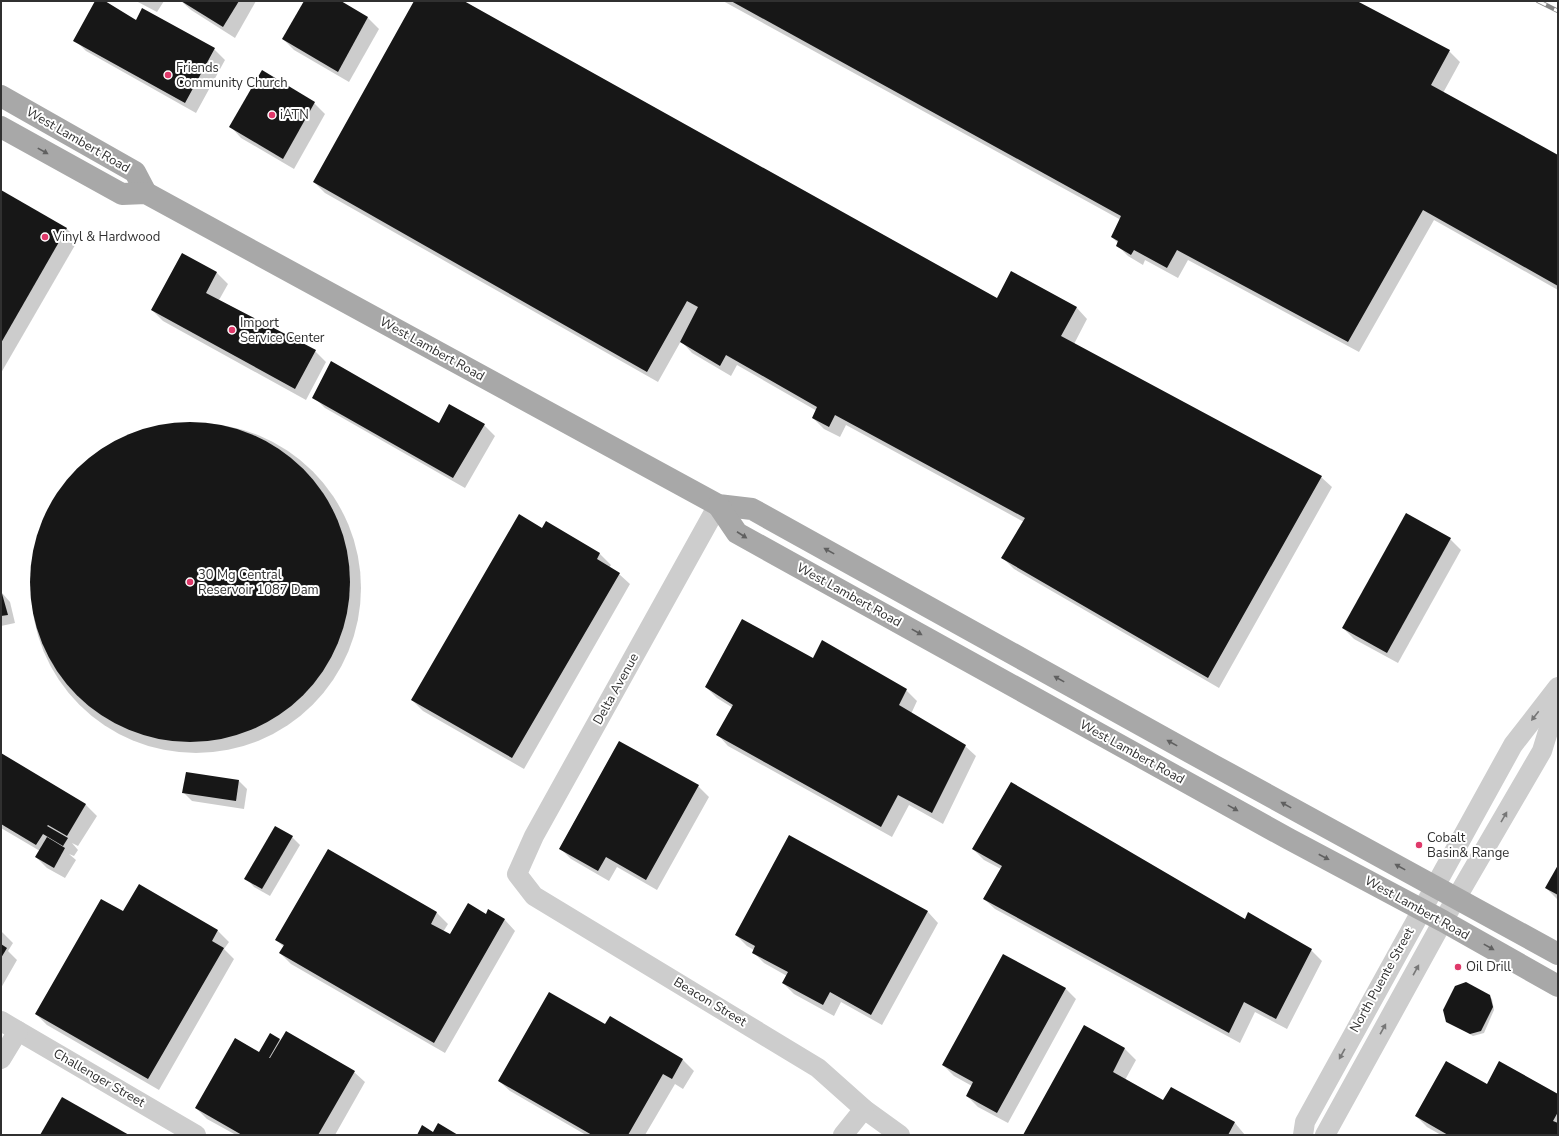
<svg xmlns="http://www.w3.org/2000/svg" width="1559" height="1136" font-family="'Nunito Sans',sans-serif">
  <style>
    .shadow { fill: #0003 }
    .building { fill: #171717 }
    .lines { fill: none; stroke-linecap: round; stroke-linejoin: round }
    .minor { stroke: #cdcdcd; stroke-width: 20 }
    .major { stroke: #a8a8a8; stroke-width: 22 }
    .rail-casing { stroke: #858585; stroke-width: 4.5 }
    .rail { stroke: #fff; stroke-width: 3; stroke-dasharray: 9; stroke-linecap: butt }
    .oneway { fill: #606060 }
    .oneway2 { fill: #777 }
    .poi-dot { fill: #df396a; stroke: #fff; stroke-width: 1.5 }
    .labels { text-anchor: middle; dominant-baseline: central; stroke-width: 4; stroke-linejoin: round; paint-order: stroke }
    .poi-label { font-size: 13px; fill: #303030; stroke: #fff; text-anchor: start }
    .street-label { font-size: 13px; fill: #303030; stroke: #fff }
  </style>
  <rect width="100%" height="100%" fill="#fff"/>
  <!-- shadow -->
  <g class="shadow">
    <path d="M97,1H103L137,22L214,49L225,60L196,113L86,51L75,40Z"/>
    <path d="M136,1H164L157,12Z"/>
    <path d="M181,1H256L235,38L191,10Z"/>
    <path d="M305,1H339L368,18L379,29L349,82L294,50L283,39Z"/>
    <path d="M416,1H462L997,299L1011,273L1077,308L1087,319L1074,344L1321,477L1332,487L1219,688L1014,569L1003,558L1024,522L846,425L840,437L824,429L813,418L817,411L737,365L731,376L692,353L681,341L658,382L325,193L314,182Z"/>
    <path d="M723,1H1355L1449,51L1460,62L1443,93L1558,156V290L1434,220L1359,352L1188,260L1178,278L1145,260L1143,265L1128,256L1117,245L1118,243L1112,237L1121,220Z"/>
    <path d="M314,103L325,114L294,169L241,138L231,127Z"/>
    <path d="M1,191L67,229L78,240L1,373Z"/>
    <path d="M182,254L217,273L228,284L219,300L315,351L326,362L306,400L163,321L152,310Z"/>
    <path d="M314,397L439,424L484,425L495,436L465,488L325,408Z"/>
    <circle cx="196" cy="588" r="165"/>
    <path d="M1407,515L1450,539L1461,550L1398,663L1354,639L1343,628Z"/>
    <path d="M546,523L600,554L611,565L609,568L619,574L630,584L524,769L423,711L412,700Z"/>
    <path d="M2,593L10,602L15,623L1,626Z"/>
    <path d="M822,642L906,690L917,701L911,714L965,746L976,756L943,824L909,805L892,837L728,746L718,735L733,708L717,698L706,687L813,659Z"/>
    <path d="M619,742L698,786L709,797L657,890L617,867L609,881L571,859L560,848Z"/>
    <path d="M1,754L86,805L97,816L78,846L72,843L78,850L74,856L69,854L76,860L65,878L47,868L36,857L40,851L1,828Z"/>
    <path d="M239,781L247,789L244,809L192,801L184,793Z"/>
    <path d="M789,836L928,912L938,923L882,1025L841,1002L834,1016L794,994L783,983L787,976L764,963L753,952L754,950L747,946L736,935Z"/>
    <path d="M292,837L300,845L270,896L254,887L246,878Z"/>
    <path d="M973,849L1246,920L1311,950L1322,961L1287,1029L1255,1012L1240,1043L995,909L984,899L1001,869L984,860Z"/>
    <path d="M328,850L437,913L448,924L443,932L450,936L486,915L488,911L505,920L515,931L445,1053L291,964L280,953L284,947L276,940Z"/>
    <path d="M1558,867V900L1546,888Z"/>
    <path d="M139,885L218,931L229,942L224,949L234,959L159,1090L47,1025L36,1014L123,913Z"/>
    <path d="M1,931L13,943L8,951L17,960L1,988Z"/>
    <path d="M1065,988L1076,999L1008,1123L978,1107L967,1096L972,1086L954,1076L943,1065Z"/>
    <path d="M1489,996L1492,999L1494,1010L1484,1033L1473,1036L1447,1021Z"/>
    <path d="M610,1018L683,1060L694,1071L683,1089L675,1084L645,1135H586L510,1091L499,1081L605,1026Z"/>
    <path d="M1084,1027L1125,1049L1136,1060L1125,1080L1164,1101L1171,1088L1235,1123L1245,1135H1024Z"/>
    <path d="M271,1034L281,1041L354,1072L365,1082L335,1135H236L207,1119L196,1108L264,1056Z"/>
    <path d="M1487,1085L1558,1095V1135H1441L1427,1127L1416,1116Z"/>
  </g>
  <!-- building -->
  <g class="building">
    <path d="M95,1H105L136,20L142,8L215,48L185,103L73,41Z"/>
    <path d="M181,1H239L223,27Z"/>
    <path d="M304,1H341L368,17L338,72L282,39Z"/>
    <path d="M414,1H464L997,298L1011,271L1077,307L1061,336L1322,476L1208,678L1001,558L1025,518L835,415L829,427L812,418L817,407L726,355L720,366L680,342L698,307L687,301L647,372L313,182Z"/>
    <path d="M731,1H1357L1450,50L1431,85L1558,155V286L1423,210L1348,342L1177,250L1167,268L1134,250L1131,255L1116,246L1118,241L1111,237L1121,216Z"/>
    <path d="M262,70L315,102L283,159L229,127Z"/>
    <path d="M1,190L67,228L1,343Z"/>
    <path d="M182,253L217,272L206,293L316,350L295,389L151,310Z"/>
    <path d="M331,361L439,423L449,404L485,424L453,478L312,398Z"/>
    <circle cx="190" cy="582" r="160"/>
    <path d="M1406,513L1451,538L1387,653L1342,628Z"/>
    <path d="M519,514L542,528L546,521L600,553L597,559L620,573L512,758L411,700Z"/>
    <path d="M1,590L8,615L1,616Z"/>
    <path d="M742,619L813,658L822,640L907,689L899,705L966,745L932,813L898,795L881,827L716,735L733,705L705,687Z"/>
    <path d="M619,741L699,785L646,880L606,857L598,871L559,849Z"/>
    <path d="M1,753L86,804L67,836L48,825L47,826L68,838L63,846L43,834L36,845L1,824Z"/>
    <path d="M186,772L239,780L236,801L182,793Z"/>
    <path d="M1011,782L1245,919L1248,912L1312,949L1276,1019L1244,1002L1229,1033L983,899L1002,866L972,849Z"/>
    <path d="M275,826L293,836L262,889L244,879Z"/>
    <path d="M789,835L928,911L871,1015L830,992L823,1005L782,983L788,972L752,953L755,946L735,935Z"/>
    <path d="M47,837L65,848L54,868L35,857Z"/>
    <path d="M328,849L437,912L431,924L450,934L468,903L486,914L488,909L505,919L434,1043L279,953L284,945L275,940Z"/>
    <path d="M1558,865V895L1545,888Z"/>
    <path d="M139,884L218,930L212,941L224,948L148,1079L35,1014L101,899L123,911Z"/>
    <path d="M1,944L7,948L1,958Z"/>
    <path d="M1003,954L1066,988L997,1113L966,1096L973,1082L942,1065Z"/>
    <path d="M1466,982L1490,995L1493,1007L1481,1031L1470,1034L1446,1022L1443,1010L1455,986Z"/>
    <path d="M549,992L605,1024L610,1016L683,1059L672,1079L663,1074L628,1135H592L498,1081Z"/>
    <path d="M1084,1025L1125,1048L1113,1072L1163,1100L1171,1087L1235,1122L1228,1135H1023Z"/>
    <path d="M286,1031L355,1071L318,1135H242L195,1108L235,1038L259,1052L270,1033L280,1039L269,1058H270Z"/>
    <path d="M1446,1061L1487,1084L1499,1061L1558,1094V1112L1553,1121L1558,1123V1135H1448L1415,1116Z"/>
    <path d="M62,1097L129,1135H40Z"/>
    <path d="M438,1123L458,1135H417L422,1125L433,1132Z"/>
  </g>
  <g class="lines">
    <!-- minor -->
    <g class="minor">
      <path d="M718,505L534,836L517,874L534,896L818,1068L864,1109L900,1135"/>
      <path d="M1,1021L196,1135"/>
      <path d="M1,1059L18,1031"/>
      <path d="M843,1135L864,1109"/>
      <path d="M1303,1135L1305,1122L1513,745L1558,687"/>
      <path d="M1325,1135L1443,921L1542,751L1558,699"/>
    </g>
    <!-- major -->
    <g class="major">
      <path d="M1,96L135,172L146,193"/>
      <path d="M1,127L122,194L146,193L718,505L752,509L1213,765L1558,954"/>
      <path d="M718,505L737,533L1289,839L1443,921L1558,986"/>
    </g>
    <defs>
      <path id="rail" d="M1538,1L1558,11"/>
    </defs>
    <!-- rail casing -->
    <use href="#rail" class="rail-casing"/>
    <!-- rail -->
    <use href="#rail" class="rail"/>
  </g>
  <!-- one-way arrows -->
  <defs><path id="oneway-solid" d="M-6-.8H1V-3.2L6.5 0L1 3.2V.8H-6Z"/></defs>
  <g class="oneway">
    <use href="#oneway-solid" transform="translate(43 151) rotate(29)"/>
    <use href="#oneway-solid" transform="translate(742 535) rotate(33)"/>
    <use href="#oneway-solid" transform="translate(829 551) rotate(-151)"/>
    <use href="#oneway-solid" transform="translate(917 632) rotate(29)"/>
    <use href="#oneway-solid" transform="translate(1059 679) rotate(-151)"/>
    <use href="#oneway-solid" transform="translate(1172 743) rotate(-151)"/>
    <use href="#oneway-solid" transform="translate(1286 805) rotate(-151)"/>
    <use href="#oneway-solid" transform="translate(1233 808) rotate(29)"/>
    <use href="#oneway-solid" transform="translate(1324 857) rotate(28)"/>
    <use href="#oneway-solid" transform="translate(1400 867) rotate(-151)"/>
    <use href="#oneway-solid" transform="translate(1489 947) rotate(29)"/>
  </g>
  <g class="oneway2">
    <use href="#oneway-solid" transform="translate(1535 716) rotate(128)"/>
    <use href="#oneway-solid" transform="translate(1504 817) rotate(-60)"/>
    <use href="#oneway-solid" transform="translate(1416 970) rotate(-61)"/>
    <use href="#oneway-solid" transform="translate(1383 1029) rotate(-61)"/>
    <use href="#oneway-solid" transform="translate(1342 1054) rotate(119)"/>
  </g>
  <!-- markers -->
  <g class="poi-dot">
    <circle cx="168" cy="75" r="4"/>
    <circle cx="272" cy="115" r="4"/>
    <circle cx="45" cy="237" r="4"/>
    <circle cx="232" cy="330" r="4"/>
    <circle cx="190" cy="582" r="4"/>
    <circle cx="1419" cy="845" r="4"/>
    <circle cx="1458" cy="967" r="4"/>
  </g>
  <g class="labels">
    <!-- poi labels -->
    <g class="poi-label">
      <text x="176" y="68">Friends<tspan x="176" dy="15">Community Church</tspan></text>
      <text x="280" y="115">iATN</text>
      <text x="53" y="237">Vinyl &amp; Hardwood</text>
      <text x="240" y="323">Import<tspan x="240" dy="15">Service Center</tspan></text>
      <text x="198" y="575">30 Mg Central<tspan x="198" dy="15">Reservoir 1087 Dam</tspan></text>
      <text x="1427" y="838">Cobalt<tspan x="1427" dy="15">Basin&amp; Range</tspan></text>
      <text x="1466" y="967">Oil Drill</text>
    </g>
    <!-- street labels -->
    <g class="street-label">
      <text transform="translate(78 140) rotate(30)">West Lambert Road</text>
      <text transform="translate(432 349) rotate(29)">West Lambert Road</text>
      <text transform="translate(849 595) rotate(29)">West Lambert Road</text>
      <text transform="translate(616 689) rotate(-61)">Delta Avenue</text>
      <text transform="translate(1132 752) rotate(29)">West Lambert Road</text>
      <text transform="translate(1417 908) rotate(29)">West Lambert Road</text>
      <text transform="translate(1382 980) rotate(-61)">North Puente Street</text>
      <text transform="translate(710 1002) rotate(31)">Beacon Street</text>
      <text transform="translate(99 1078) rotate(30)">Challenger Street</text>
    </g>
  </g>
  <!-- border -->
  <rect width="1559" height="1136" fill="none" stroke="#303030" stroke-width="4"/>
</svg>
